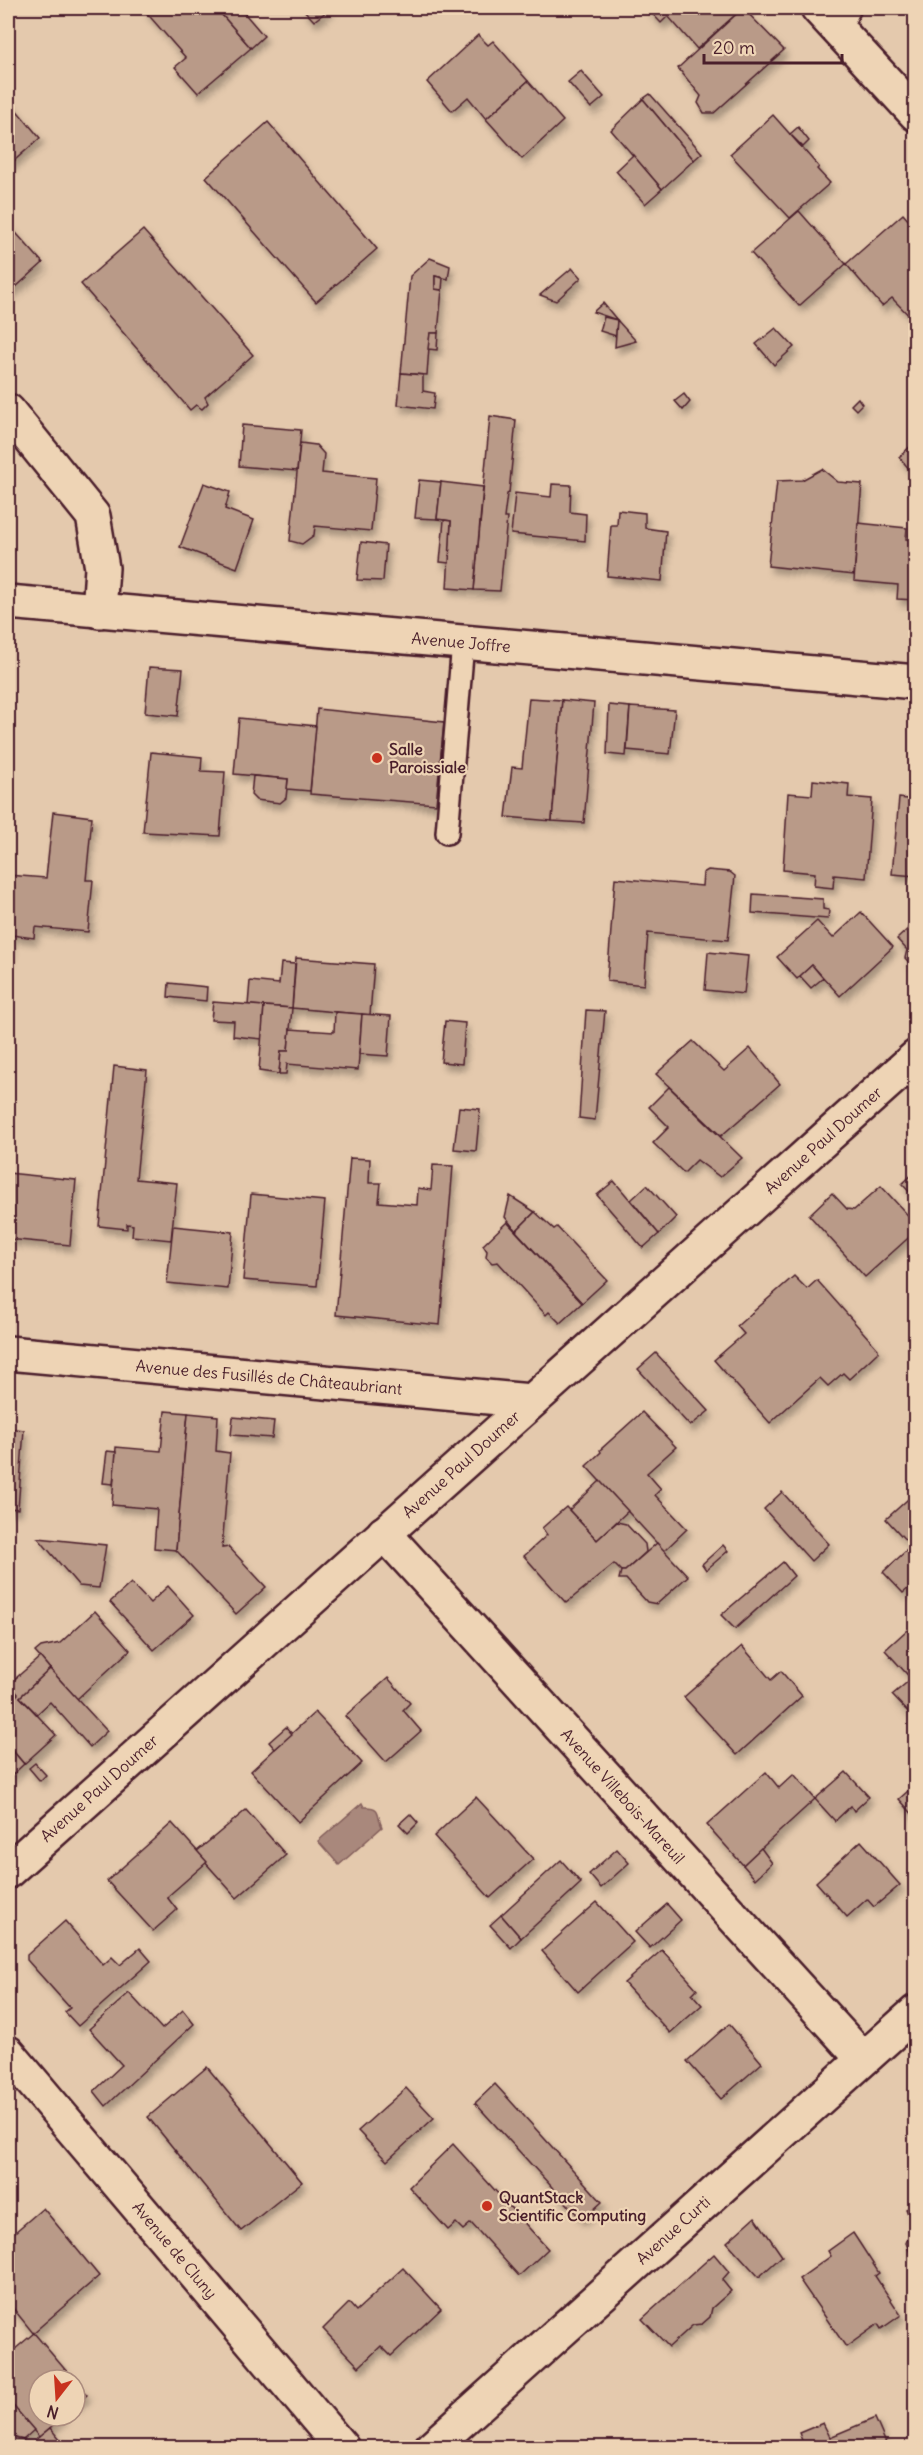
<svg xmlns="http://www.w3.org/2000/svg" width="923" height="2455" font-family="Delius,sans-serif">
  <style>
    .water { fill: #a9887b; stroke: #835e5b; stroke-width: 1.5 }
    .building { fill: #b99a88; stroke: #4a1f2b; stroke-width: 1.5; filter: url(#shadow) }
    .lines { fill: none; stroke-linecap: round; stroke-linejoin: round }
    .service-casing { stroke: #4a1f2b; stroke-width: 26 }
    .minor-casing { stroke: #4a1f2b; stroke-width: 38 }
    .tertiary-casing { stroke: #4a1f2b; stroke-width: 38 }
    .secondary-casing { stroke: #4a1f2b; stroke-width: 38 }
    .service { stroke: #eed4b5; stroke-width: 21 }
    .minor { stroke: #eed4b5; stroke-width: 33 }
    .tertiary { stroke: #eed4b5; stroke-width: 33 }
    .secondary { stroke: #eed4b5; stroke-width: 33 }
    .poi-dot { fill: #c8321e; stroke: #eed4b5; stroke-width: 2 }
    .labels { text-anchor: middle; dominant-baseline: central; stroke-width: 4.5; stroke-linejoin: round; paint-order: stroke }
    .street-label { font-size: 16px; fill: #4a1f2b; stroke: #eed4b5 }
    .poi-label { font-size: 16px; font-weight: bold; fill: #4a1f2b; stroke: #eed4b5; text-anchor: start }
  </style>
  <defs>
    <filter id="shadow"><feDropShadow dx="3.5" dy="6" stdDeviation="3" flood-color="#0004"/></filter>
  </defs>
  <rect width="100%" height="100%" fill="#e4c9ad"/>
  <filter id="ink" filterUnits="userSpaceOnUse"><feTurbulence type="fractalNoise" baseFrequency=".0167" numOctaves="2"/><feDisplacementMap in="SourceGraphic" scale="12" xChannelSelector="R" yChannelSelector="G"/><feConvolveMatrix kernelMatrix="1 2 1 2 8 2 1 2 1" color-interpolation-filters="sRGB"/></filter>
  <g filter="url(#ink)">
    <!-- water -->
    <path class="water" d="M362,1803L364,1807C383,1806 376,1816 382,1827L339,1865L318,1841Z"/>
    <!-- building -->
    <g class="building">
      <path d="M147,8H216L251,48L198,93L175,67L186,58L144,10Z"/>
      <path d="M216,8H240L264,36L251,48Z"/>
      <path d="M302,8H331L314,21Z"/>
      <path d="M647,8H743L697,49L668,16L661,23Z"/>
      <path d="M743,8L784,50L714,113H704L698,103L701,96L678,68Z"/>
      <path d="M478,35L488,45L493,41L528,81L486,119L468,97L452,111L427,82Z"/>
      <path d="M581,71L604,97L591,108L568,82Z"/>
      <path d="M528,81L563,121L522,159L486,119Z"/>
      <path d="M650,94L702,153L694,160L643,99Z"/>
      <path d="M643,99L694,160L662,189L611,130Z"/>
      <path d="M8,100L40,138L8,166Z"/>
      <path d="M773,115L819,167L817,169L830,183L790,218L730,154Z"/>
      <path d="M268,122L377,249L316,302L206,177Z"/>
      <path d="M798,127L809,141L803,147L790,134Z"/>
      <path d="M633,155L662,189L645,204L616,171Z"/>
      <path d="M799,211L846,264L799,306L751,253Z"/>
      <path d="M903,214L916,229V323L892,298L882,306L846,264Z"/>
      <path d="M8,224L43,263L8,294Z"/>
      <path d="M143,230L253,355L205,397L208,403L202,409L196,405L190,410L81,284Z"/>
      <path d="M430,258L450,266L448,279L435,276V289L442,290L438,333H430L427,375L401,373L410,276Z"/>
      <path d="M572,268L581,278L556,301L540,295Z"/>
      <path d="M435,276L443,278L442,290L435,289Z"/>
      <path d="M603,303L617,320L593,312Z"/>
      <path d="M604,317L617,320L616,336L600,331Z"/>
      <path d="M617,320L636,341L615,347Z"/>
      <path d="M776,328L794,347L774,365L756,344Z"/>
      <path d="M430,333H438L437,350L428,349Z"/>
      <path d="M401,373L423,375V391L435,393L433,409L398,405Z"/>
      <path d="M684,394L690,402L683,410L675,401Z"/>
      <path d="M858,398L862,404L856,410L851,405Z"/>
      <path d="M490,416L516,420L509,493L507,494L504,518H507L500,591L474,590Z"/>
      <path d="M242,425L301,430L297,471L239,466Z"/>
      <path d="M916,441V477L899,457Z"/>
      <path d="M300,443L316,445L324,454L322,473L376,478L371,531L315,526L314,535L302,544L290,541Z"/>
      <path d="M822,469L838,482L862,484L854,575L768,566L777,481L802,480Z"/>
      <path d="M419,480L441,482L437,519L415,518Z"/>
      <path d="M441,482L483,487L474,590L447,588L451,521L437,519Z"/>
      <path d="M204,483L230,492L225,509L254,520L237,568L180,547Z"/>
      <path d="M552,484L571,485L570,512L586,514L585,541L511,534L515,493L551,497Z"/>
      <path d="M618,510L645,513V528L666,531L662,581L607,576L611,525H617Z"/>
      <path d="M444,520L451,521L449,563L440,562Z"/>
      <path d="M858,523L907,528L906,539L916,540V600L897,599L898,585L854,581Z"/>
      <path d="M361,542L386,545L383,581L357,580Z"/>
      <path d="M149,667L183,669L178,716L145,713Z"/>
      <path d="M529,698L562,700L552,821L506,817L512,767L522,768Z"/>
      <path d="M562,700L594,703L584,823L552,821Z"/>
      <path d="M609,705L630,707L626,756L607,754Z"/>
      <path d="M630,707L675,710L670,754L627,750Z"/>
      <path d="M317,709L444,722L436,804L310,794Z"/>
      <path d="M239,718L316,726L310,791L287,789L288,779L234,774Z"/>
      <path d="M151,752L202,757L201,771L225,772L220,836L143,832Z"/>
      <path d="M253,776L288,779L286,798L280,803L256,800L251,795Z"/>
      <path d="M813,780L849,784L848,797L872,799L866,878L834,875L833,888L814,886L815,873L783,870L788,793L812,795Z"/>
      <path d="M899,798L916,800V876L892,874Z"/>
      <path d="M53,812L92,817L86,880H93L88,932L35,927L34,938L12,935L8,961V875L46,878Z"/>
      <path d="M708,870L730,872L735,876L728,940L648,933L644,985L607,981L615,878L702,886L703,873Z"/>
      <path d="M753,894L823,899V909L829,910L828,919L752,913Z"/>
      <path d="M861,912L893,947L840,996L812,965L797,979L777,957L817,921L833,938Z"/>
      <path d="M910,927L916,932V970L905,958L907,950L897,939Z"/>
      <path d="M708,952L748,956L744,994L705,990Z"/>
      <path d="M296,958L374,964L370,1015L292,1008Z"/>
      <path d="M281,963L295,964L292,1008L248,1005L250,981L279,984Z"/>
      <path d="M812,965L823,978L811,988L800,976Z"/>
      <path d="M169,983L207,987L206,1001L168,997Z"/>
      <path d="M213,1002L264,1006L262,1039L233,1036L234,1021L211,1020Z"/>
      <path d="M264,1006L292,1008L288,1051H281L279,1074L259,1071Z"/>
      <path d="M586,1010L605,1011L595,1120L579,1118Z"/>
      <path d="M335,1012L362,1014L358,1070L287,1064L286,1074H279L281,1051H288L290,1029L334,1032Z"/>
      <path d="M362,1014L391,1016L388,1056L359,1054Z"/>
      <path d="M445,1021L465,1023L462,1064L441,1062Z"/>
      <path d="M693,1041L724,1071L750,1048L780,1084L721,1136L656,1074Z"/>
      <path d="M114,1066L147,1070L136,1179L177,1183L171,1240L132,1236L133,1225L127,1224V1229L99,1226Z"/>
      <path d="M669,1087L742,1158L720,1177L697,1160L684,1173L653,1143L669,1127L649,1107Z"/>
      <path d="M459,1107L480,1109L476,1151L454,1149Z"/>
      <path d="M350,1158L370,1159L369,1183H381L379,1202L417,1205L418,1188L431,1190L433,1165L453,1166L440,1325L336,1315Z"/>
      <path d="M916,1171V1199L902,1184Z"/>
      <path d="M8,1173L76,1180L70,1245L8,1239Z"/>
      <path d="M614,1181L659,1234L643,1248L597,1195Z"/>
      <path d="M647,1185L676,1217L659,1234L631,1200Z"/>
      <path d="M881,1186L916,1224V1231L865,1277L809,1215L832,1193L847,1209L854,1210Z"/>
      <path d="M251,1194L325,1201L317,1286L243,1280Z"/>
      <path d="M510,1196L535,1212L516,1231L505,1217Z"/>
      <path d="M535,1212L554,1229L557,1227L607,1280L582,1303L516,1231Z"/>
      <path d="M507,1222L582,1303L560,1323L549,1312L546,1315L498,1262L492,1263L486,1257L487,1251L483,1245Z"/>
      <path d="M173,1226L233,1232L228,1289L167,1283Z"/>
      <path d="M794,1276L807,1289L817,1280L878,1349V1352L849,1379L843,1373L828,1386L820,1378L770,1423L714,1360L744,1334L737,1326Z"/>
      <path d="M656,1353L709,1411L690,1426L638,1369Z"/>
      <path d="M165,1411L188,1413L176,1550L154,1548L157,1509L112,1505L116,1447L161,1451Z"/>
      <path d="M642,1412L676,1447L647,1473L661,1489L655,1495L687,1529L664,1551L586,1466L601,1452L600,1450Z"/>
      <path d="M188,1413L218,1416L216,1451L230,1453L222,1548L229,1547L266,1587L236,1614L176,1550Z"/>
      <path d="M233,1417L274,1421L272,1438L231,1435Z"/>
      <path d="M8,1428L24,1430L18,1509L8,1508Z"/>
      <path d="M107,1451L116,1452L113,1484L103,1483Z"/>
      <path d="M600,1481L628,1511L597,1540L569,1510Z"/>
      <path d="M782,1492L829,1544L811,1561L764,1509Z"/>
      <path d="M916,1492V1542L911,1546L886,1519Z"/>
      <path d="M566,1507L597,1540L617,1522L626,1524L645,1544L646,1552L625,1571H621L614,1564L566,1603L524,1556L547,1535L542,1528Z"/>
      <path d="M38,1538L106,1545L99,1588L79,1586Z"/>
      <path d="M657,1543L688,1576L657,1604L647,1602L626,1579H619L621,1571H625Z"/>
      <path d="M723,1545L728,1551L706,1570L702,1564Z"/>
      <path d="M907,1550L916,1560V1582L903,1593L883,1572Z"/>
      <path d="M783,1562L794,1576L735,1629L721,1615Z"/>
      <path d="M131,1583L150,1603L168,1586L194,1615L154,1650L110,1602Z"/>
      <path d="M95,1611L130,1650L77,1699L35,1652L41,1647L60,1643Z"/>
      <path d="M907,1630L916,1640V1684L885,1650Z"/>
      <path d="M742,1646L771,1680L781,1671L802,1696L737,1755L684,1697Z"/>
      <path d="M40,1657L50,1669L20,1697L56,1735L24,1764L8,1745V1704L18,1694L9,1684Z"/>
      <path d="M50,1669L107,1731L90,1747L50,1702L37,1714L20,1697Z"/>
      <path d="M388,1678L410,1703L403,1710L421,1731L386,1762L345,1716Z"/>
      <path d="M911,1679L916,1684V1709L910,1714L892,1695Z"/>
      <path d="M315,1712L362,1763L298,1822L251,1771Z"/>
      <path d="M286,1727L292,1734L275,1749L269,1742Z"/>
      <path d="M8,1745L24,1764L8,1779Z"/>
      <path d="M35,1763L46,1775L40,1781L29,1768Z"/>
      <path d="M766,1772L779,1788L794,1774L815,1799L743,1865L707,1825Z"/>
      <path d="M846,1772L869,1797L854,1811L851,1806L835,1821L815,1799Z"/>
      <path d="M916,1784V1818L899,1799Z"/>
      <path d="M476,1797L533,1859L490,1898L434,1836Z"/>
      <path d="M246,1810L286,1855L237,1898L196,1852Z"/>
      <path d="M410,1814L418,1823L408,1833L399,1824Z"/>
      <path d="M172,1823L207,1862L167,1897L177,1910L153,1931L107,1881Z"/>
      <path d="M861,1841L900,1885L874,1907L867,1899L847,1917L816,1882Z"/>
      <path d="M761,1848L772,1863L755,1879L743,1865Z"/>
      <path d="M617,1849L629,1863L601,1888L589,1874Z"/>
      <path d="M561,1860L581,1883L521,1938L501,1915Z"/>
      <path d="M597,1902L633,1942L578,1992L542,1951Z"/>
      <path d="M667,1904L681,1920L650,1948L635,1932Z"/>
      <path d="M501,1915L521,1938L511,1948L490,1925Z"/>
      <path d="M65,1921L103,1965L112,1957L120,1965L140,1948L151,1961L78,2026L65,2012L70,2008L27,1960V1955Z"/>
      <path d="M662,1950L697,1989L692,1994L702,2005L670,2033L624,1983Z"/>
      <path d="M129,1993L162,2029L183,2010L194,2024L106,2106L94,2091L122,2065L89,2029Z"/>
      <path d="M729,2024L762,2063L721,2099L687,2061Z"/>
      <path d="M207,2067L302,2182L241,2231L148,2117Z"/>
      <path d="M495,2084L602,2202L582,2220L475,2103Z"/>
      <path d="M406,2088L434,2118L387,2161L358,2131Z"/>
      <path d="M453,2144L548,2249L519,2276L471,2223L463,2230L456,2223L448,2230L409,2187Z"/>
      <path d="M916,2205V2259L911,2255L906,2243L913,2226L906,2209Z"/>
      <path d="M43,2208L99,2276L33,2333L8,2302V2238Z"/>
      <path d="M755,2217L782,2256L759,2277L727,2242Z"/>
      <path d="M853,2233L879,2273L875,2276L901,2315L881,2329L878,2324L846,2347L799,2279L831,2256L828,2251Z"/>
      <path d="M714,2254L729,2272L722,2280L731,2291L712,2308L710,2317L702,2324L693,2325L669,2347L642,2319Z"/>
      <path d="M403,2268L441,2309L391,2356L381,2346L359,2367L323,2329L349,2303L356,2311Z"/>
      <path d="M34,2333L74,2380H39V2416H64L39,2437L8,2400V2355Z"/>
      <path d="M75,2381L87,2395L75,2406Z"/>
      <path d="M8,2400L34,2430L23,2440L16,2438L8,2429Z"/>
      <path d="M875,2418L888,2448H805L799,2433L823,2423L830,2437Z"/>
      <path d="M50,2428L67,2448H26L39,2437Z"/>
    </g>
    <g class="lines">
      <defs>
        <g id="service">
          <path d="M839,30L850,8"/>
          <path d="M447,833L463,643"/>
        </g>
        <g id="minor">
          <path d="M8,411L93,516L102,568L99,611"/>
          <path d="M8,602L916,682"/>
          <path d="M8,1353L531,1401"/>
          <path d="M384,1533L863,2059"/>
          <path d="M8,2053L342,2448"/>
          <path d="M431,2448L916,2012"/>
        </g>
        <path id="tertiary" d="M8,1871L916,1057"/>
        <path id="secondary" d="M818,8L916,114"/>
      </defs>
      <!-- service casing -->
      <use href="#service" class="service-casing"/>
      <!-- minor casing -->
      <use href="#minor" class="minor-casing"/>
      <!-- tertiary casing -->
      <use href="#tertiary" class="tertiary-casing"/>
      <!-- secondary casing -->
      <use href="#secondary" class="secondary-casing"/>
      <!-- service -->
      <use href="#service" class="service"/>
      <!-- minor -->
      <use href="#minor" class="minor"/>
      <!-- tertiary -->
      <use href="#tertiary" class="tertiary"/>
      <!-- secondary -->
      <use href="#secondary" class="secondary"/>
    </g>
  </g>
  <!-- markers -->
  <g class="poi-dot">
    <circle cx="377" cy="758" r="6"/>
    <circle cx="487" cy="2206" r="6"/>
  </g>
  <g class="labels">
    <!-- street labels -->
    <g class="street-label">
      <text transform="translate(461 642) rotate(5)">Avenue Joffre</text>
      <text transform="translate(823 1140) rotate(-42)">Avenue Paul Doumer</text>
      <text transform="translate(269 1377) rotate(5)">Avenue des Fusillés de Châteaubriant</text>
      <text transform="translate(461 1464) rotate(-42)">Avenue Paul Doumer</text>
      <text transform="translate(99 1788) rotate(-42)">Avenue Paul Doumer</text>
      <text transform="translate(623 1796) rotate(48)">Avenue Villebois-Mareuil</text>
      <text transform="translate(673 2230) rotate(-42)">Avenue Curti</text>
      <text transform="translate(175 2250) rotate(50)">Avenue de Cluny</text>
    </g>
    <!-- poi labels -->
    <g class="poi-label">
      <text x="389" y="749">Salle<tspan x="389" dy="18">Paroissiale</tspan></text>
      <text x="499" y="2197">QuantStack<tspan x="499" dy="18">Scientific Computing</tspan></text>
    </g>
  </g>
  <!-- margin -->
  <rect width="923" height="2455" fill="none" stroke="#eed4b5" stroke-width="30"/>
  <rect x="15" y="15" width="893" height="2425" fill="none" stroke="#4a1f2b" stroke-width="2" filter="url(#ink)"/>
  <!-- north arrow -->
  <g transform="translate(57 2398) rotate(197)"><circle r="28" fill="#eed4b5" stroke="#ac8c7e" stroke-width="1.5"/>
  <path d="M0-4.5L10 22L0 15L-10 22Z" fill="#c8321e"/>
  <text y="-9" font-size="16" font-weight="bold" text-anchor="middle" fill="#4a1f2b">N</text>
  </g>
  <!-- scale -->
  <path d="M704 54v9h138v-9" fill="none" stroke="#4a1f2b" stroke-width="3"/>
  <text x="713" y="54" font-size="18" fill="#4a1f2b" stroke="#eed4b5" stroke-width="4.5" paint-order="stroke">20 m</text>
</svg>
